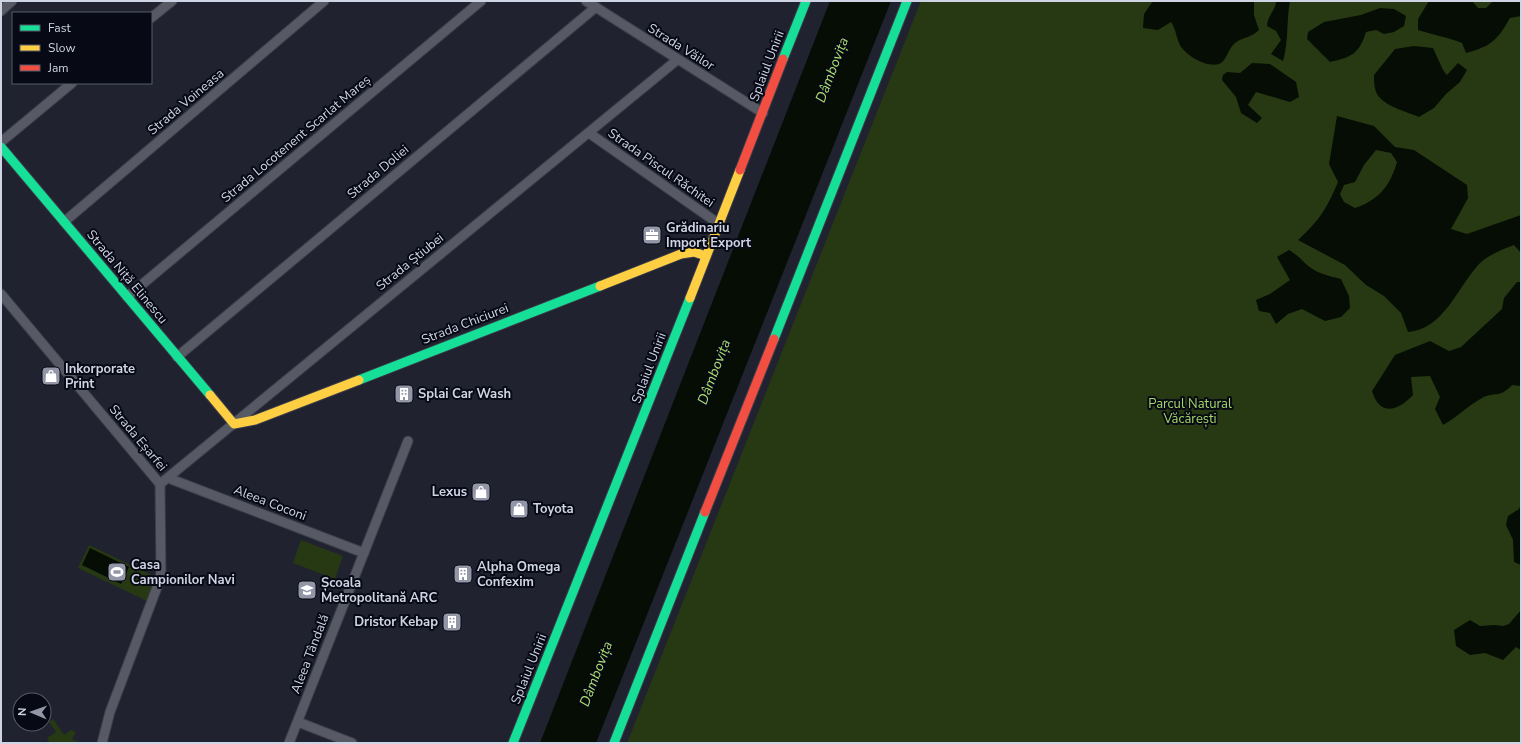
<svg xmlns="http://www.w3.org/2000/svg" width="1522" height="744" font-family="'Nunito Sans',sans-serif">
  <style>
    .green { fill: #273912 }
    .water { fill: #060d04; fill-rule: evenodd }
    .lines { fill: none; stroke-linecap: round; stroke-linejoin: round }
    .street-casing { stroke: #3b3d49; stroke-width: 11 }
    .fast-casing { stroke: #3b3d49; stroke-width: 11 }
    .slow-casing { stroke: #3b3d49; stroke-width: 11 }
    .jam-casing { stroke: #3b3d49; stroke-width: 11 }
    .street { stroke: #575964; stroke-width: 9 }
    .fast { stroke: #16e098; stroke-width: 9 }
    .slow { stroke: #ffcf43; stroke-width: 9 }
    .jam { stroke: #f24e42; stroke-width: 9 }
    .labels { text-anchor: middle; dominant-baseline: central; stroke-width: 4; stroke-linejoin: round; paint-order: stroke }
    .street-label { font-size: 13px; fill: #cfd4e5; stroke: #070914 }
    .poi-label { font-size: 13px; font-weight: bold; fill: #cfd4e5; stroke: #070914; text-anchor: start }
    .park-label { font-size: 13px; fill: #a3d866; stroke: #070914 }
    .water-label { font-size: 14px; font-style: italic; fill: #abe06e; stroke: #070914 }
  </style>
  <rect width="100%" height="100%" fill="#202230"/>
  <!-- green -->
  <g class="green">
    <path d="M921,1H1521V743H627Z"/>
    <path d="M301,540L343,556L335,579L293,563Z"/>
    <path d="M89,545L156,577L147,601L78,568Z"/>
    <path d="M53,719L64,735L71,730L76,732L72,739L81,743H46L49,741L47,738L56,732L49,722Z"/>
  </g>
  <!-- water -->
  <g class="water">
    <path d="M830,1H891L596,743H540Z"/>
    <path d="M1153,1H1254V15L1259,30C1251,38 1243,37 1235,43C1228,49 1226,62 1219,64C1207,68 1185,55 1180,45C1176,37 1176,29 1171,22L1158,30L1143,28L1144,14Z"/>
    <path d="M1276,1H1290C1286,22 1289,40 1283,61L1271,54L1281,40L1276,31L1267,26C1267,16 1276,10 1276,1Z"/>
    <path d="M1429,1H1472L1478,8H1486L1493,1H1521V16L1510,18C1497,41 1491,46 1466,53L1462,43C1448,37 1433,35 1418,30V19Z"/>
    <path d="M1380,8L1394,9L1406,16L1404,26L1394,32L1384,34L1376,30L1366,32C1359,54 1352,57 1330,62L1307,39L1308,32L1324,22L1361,15Z"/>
    <path d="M1414,46L1433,48L1443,70L1447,75L1458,63L1467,70L1460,82L1446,94L1434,108L1419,117C1407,112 1388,107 1379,97C1374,91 1374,82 1374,75L1395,49Z"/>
    <path d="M1252,63L1270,64L1296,82L1299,97L1290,102L1256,92L1248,105L1262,118L1257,123L1241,113L1236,97L1222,80L1223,75L1227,72L1240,73Z"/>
    <path d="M1337,116L1374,126L1395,147L1414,150L1467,185L1468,198L1451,229L1467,234L1521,215V253L1514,245C1501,250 1488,255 1479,264C1457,288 1444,329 1408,332L1401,313L1384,296L1366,285L1345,265L1298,240C1319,221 1327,208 1338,182L1329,164ZM1376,150L1391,153L1397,162C1390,186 1379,200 1355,208L1344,202L1340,194L1344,185L1355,182L1364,165Z"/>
    <path d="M1289,250C1296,254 1300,258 1306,264C1315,273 1329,276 1341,279L1349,296L1350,308L1341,317L1325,321L1302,309L1288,314L1276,324L1270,313L1259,311L1256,300L1270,294L1290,280L1277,257Z"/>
    <path d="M1517,282H1521V386L1512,385C1499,399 1495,391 1482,398C1467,406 1458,417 1443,425L1435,409L1440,397L1430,376L1411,377L1413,395C1398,411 1380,417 1372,391L1395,355L1430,341L1449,351L1461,347L1502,309L1504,298Z"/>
    <path d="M1521,504V565L1514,562L1513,540L1506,525L1508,516L1519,509Z"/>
    <path d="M90,548L129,567L121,584L82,565Z"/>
    <path d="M1521,610V650L1516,647L1503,660L1485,653L1470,655L1456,646L1454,630L1470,620L1480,626L1495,625L1503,626L1509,624Z"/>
  </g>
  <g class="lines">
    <defs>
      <g id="street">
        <path d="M586,1L763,113"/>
        <path d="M1,11L12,1"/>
        <path d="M151,18L172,1"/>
        <path d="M589,133L719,224"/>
        <path d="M1,142L72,83"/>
        <path d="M64,222L324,1"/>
        <path d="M1,294L160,484"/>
        <path d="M127,297L481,1"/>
        <path d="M177,357L596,7"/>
        <path d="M168,478L364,553"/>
        <path d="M160,484L677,60"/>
        <path d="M298,722L352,743"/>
        <path d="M102,743L110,712L159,582L161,572L160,484"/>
        <path d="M289,743L408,441"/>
      </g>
      <g id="fast">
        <path d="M783,59L806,1"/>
        <path d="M1,147L210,395"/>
        <path d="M774,339L907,1"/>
        <path d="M359,380L600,286"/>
        <path d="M513,743L690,298"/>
        <path d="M614,743L705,512"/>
      </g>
      <g id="slow">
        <path d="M600,286L681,254L694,252L706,256"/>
        <path d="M690,298L740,170"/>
        <path d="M210,395L234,424L255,420L359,380"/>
      </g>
      <g id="jam">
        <path d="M740,170L783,59"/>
        <path d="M705,512L774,339"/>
      </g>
    </defs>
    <!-- street casing -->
    <use href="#street" class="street-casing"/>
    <!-- fast casing -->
    <use href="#fast" class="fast-casing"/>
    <!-- slow casing -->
    <use href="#slow" class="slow-casing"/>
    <!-- jam casing -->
    <use href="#jam" class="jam-casing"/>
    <!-- street -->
    <use href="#street" class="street"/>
    <!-- fast -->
    <use href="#fast" class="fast"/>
    <!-- slow -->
    <use href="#slow" class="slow"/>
    <!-- jam -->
    <use href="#jam" class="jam"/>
  </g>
  <!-- icons -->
  <defs>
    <symbol id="office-square" viewBox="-11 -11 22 22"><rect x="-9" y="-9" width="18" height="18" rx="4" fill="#9296a6" stroke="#070914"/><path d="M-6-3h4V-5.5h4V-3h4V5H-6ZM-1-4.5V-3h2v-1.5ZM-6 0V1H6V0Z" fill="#fff"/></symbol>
    <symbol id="shop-square" viewBox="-11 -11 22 22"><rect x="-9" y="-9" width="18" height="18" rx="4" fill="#9296a6" stroke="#070914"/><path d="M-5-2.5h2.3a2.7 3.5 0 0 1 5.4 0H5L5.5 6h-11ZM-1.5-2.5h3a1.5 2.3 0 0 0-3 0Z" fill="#fff"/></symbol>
    <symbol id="building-square" viewBox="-11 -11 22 22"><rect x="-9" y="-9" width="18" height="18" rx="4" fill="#9296a6" stroke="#070914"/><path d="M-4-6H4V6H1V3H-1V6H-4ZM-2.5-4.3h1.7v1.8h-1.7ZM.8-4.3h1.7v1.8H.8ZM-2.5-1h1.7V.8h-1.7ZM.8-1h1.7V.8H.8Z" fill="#fff"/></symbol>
    <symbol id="stadium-square" viewBox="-11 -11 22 22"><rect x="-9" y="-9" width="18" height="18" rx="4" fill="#9296a6" stroke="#070914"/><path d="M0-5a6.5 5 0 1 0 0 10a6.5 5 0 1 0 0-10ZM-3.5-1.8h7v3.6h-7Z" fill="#fff"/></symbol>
    <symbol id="school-square" viewBox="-11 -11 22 22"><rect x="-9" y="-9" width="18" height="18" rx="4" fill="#9296a6" stroke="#070914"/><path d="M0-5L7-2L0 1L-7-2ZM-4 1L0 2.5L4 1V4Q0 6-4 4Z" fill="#fff"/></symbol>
  </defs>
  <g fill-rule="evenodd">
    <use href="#office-square" x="641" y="224" width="22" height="22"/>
    <use href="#shop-square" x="40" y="365" width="22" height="22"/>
    <use href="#building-square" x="393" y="383" width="22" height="22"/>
    <use href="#shop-square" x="470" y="481" width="22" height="22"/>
    <use href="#shop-square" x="508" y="498" width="22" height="22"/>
    <use href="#stadium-square" x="106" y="561" width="22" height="22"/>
    <use href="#building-square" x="452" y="563" width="22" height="22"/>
    <use href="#school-square" x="296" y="579" width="22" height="22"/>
    <use href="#building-square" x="441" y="611" width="22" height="22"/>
  </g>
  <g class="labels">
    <!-- street labels -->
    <g class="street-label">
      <text transform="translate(681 47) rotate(32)">Strada Văilor</text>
      <text transform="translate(767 66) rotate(-69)">Splaiul Unirii</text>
      <text transform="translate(186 102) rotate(-40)">Strada Voineasa</text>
      <text transform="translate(296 139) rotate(-40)">Strada Locotenent Scarlat Mareș</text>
      <text transform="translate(661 168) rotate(35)">Strada Piscul Răchitei</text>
      <text transform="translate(378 172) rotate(-40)">Strada Doliei</text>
      <text transform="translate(410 262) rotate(-39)">Strada Știubei</text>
      <text transform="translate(127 277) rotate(50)">Strada Niță Elinescu</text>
      <text transform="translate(465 324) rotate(-21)">Strada Chiciurei</text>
      <text transform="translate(649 368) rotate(-69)">Splaiul Unirii</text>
      <text transform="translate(138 438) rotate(50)">Strada Eșarfei</text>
      <text transform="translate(270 503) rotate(21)">Aleea Coconi</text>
      <text transform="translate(310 654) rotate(-69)">Aleea Tândală</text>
      <text transform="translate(529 669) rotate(-68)">Splaiul Unirii</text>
    </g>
    <!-- poi labels -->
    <g class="poi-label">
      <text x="666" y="228">Grădinariu<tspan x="666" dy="15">Import Export</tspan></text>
      <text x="65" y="369">Inkorporate<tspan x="65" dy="15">Print</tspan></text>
      <text x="418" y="394">Splai Car Wash</text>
      <text x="467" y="492" text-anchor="end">Lexus</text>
      <text x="533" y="509">Toyota</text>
      <text x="131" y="565">Casa<tspan x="131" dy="15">Campionilor Navi</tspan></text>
      <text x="477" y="567">Alpha Omega<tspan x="477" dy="15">Confexim</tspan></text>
      <text x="321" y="583">Școala<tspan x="321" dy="15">Metropolitană ARC</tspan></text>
      <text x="438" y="622" text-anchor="end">Dristor Kebap</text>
    </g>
    <!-- park labels -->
    <g class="park-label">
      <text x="1190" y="404">Parcul Natural<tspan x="1190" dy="15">Văcărești</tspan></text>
    </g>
    <!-- water labels -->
    <g class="water-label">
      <text transform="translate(832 70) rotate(-69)">Dâmbovița</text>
      <text transform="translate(714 372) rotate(-69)">Dâmbovița</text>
      <text transform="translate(596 674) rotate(-69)">Dâmbovița</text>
    </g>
  </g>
  <!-- border -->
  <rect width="1522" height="744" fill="none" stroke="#cfd4e5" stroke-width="4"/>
  <!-- legend -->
  <rect x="12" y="12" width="140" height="72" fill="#070914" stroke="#575a68"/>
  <rect x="20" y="25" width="20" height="6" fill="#16e098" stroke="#575a68"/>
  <text x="48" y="32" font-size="12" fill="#cfd4e5">Fast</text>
  <rect x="20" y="45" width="20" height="6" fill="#ffcf43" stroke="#575a68"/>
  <text x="48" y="52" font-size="12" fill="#cfd4e5">Slow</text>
  <rect x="20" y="65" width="20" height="6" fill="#f24e42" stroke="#575a68"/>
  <text x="48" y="72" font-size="12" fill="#cfd4e5">Jam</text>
  <!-- north arrow -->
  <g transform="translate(32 712) rotate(272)"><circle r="19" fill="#070914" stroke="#575a68"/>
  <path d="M0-3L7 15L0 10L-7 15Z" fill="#9296a6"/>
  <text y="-6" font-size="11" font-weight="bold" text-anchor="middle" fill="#cfd4e5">N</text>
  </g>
</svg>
